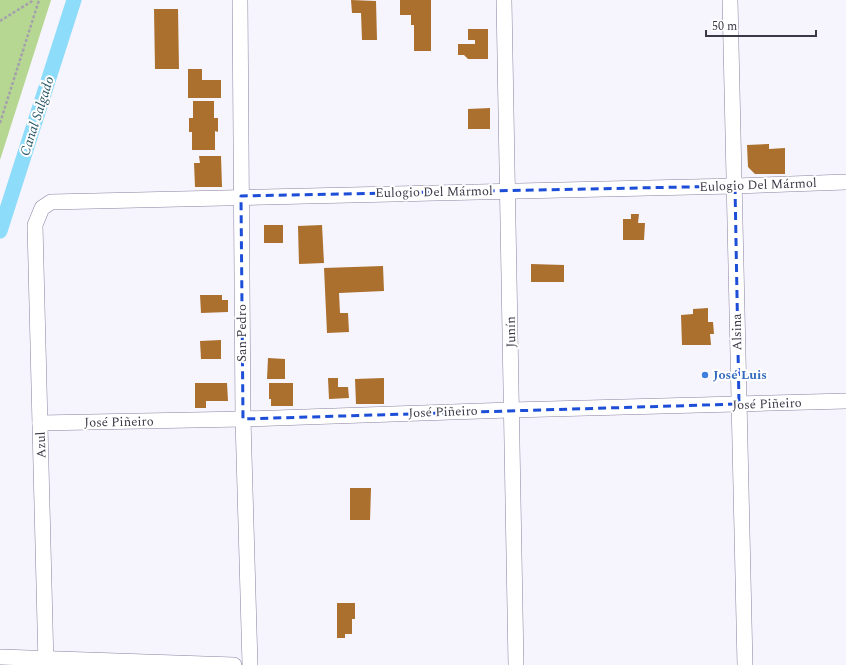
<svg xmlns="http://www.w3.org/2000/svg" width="846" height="665" font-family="Spectral,serif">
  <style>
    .green { fill: #b6d792 }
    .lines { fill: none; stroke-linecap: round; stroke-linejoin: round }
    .canal { stroke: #8ddcfa; stroke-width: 15 }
    .building { fill: #ab6f2e }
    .street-casing { stroke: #8a82a2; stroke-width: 16 }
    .path { stroke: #a4a1ac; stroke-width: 2.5; stroke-dasharray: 3 2; stroke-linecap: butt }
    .street { stroke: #fff; stroke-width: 15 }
    .marked { fill: none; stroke: #1d4ed8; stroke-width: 3; stroke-dasharray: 8 5; stroke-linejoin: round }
    .shop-dot { fill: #3f7fe0; stroke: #fff; stroke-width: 1.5 }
    .labels { text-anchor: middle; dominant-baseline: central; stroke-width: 4; stroke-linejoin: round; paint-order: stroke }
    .street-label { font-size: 13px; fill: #3c3947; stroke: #fff }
    .shop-label { font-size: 13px; font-weight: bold; fill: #366cbe; stroke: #fff; text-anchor: start }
    .water-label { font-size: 14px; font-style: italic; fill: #2a5767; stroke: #fff }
  </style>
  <rect width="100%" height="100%" fill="#f6f4fc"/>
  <!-- green -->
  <path class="green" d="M0,0H51L0,160Z"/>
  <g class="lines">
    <!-- canal -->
    <path class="canal" d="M0,231L74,0"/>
  </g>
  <!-- building -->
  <g class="building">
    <path d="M351,0L376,1L377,40H362L361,13H352Z"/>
    <path d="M400,0H431V51H414V25H411V15H400Z"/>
    <path d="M154,9H178L179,69H155Z"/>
    <path d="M468,29H488V59H468L464,55H458V44H475V40H468Z"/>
    <path d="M188,69H202V80H221V98H188Z"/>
    <path d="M193,101H214V118H218V132L215,131V150H192V132H189V118H193Z"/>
    <path d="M490,108V129H468V109Z"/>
    <path d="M769,144V149L785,148V174H755L748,167L747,145Z"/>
    <path d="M199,156H221L222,187H195L194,163H200Z"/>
    <path d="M631,214H639L638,223H645L644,240H623V219H631Z"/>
    <rect x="264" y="225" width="19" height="18"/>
    <path d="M322,225L324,263L299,264L298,226Z"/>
    <path d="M531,264L564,265V282H531Z"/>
    <path d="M383,266L384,291L339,293L340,313H348L349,332L327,333L324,268Z"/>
    <path d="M200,295H222V300H228V312L201,313Z"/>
    <path d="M708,308V322H713L714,334H710L711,345H682L681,315L693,314V309Z"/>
    <path d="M221,340V359H201L200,341Z"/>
    <path d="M268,358L285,359V379H267Z"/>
    <path d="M328,378H338V387H348L349,398L329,399Z"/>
    <path d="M384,378V404H356L355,379Z"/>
    <path d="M195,383H227L228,401H206V408H195Z"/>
    <path d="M269,383H293V406H271V399H269Z"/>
    <path d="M350,488H371L370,520H350Z"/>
    <path d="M337,603H355V619H352V634H345V638H337Z"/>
  </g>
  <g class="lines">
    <defs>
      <g id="street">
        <path d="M240,0L243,419L250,665"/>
        <path d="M504,0L516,665"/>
        <path d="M730,0L745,665"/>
        <path d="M40,423L243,419L512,410L846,401"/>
        <path d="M0,657L234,665"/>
        <path d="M46,665L35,225L42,208L51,202L735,186L846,182"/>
      </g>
    </defs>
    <!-- street casing -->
    <use href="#street" class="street-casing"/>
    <!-- path -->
    <g class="path">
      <path d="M0,21L34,0"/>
      <path d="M0,123L39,0"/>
    </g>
    <!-- street -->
    <use href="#street" class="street"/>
  </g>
  <!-- marked area -->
  <path class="marked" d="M735,186L739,404L243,419L241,196Z"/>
  <!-- markers -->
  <circle class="shop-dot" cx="705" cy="375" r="4"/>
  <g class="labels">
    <!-- street labels -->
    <g class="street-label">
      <text transform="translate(758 185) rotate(-2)">Eulogio Del Mármol</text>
      <text transform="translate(434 192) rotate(-1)">Eulogio Del Mármol</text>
      <text transform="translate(511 332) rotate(-91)">Junín</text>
      <text transform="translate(737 332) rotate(-91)">Alsina</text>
      <text transform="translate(242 333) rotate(-90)">San Pedro</text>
      <text transform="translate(767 404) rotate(-2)">José Piñeiro</text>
      <text transform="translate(443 412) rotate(-2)">José Piñeiro</text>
      <text transform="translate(119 422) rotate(-1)">José Piñeiro</text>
      <text transform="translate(41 445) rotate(-92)">Azul</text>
    </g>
    <!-- shop labels -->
    <g class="shop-label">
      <text x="713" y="375">José Luis</text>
    </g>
    <!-- water labels -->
    <g class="water-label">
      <text transform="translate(37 116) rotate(-72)">Canal Salgado</text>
    </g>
  </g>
  <!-- scale -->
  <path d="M706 30v6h110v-6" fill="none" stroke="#3c3947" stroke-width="2"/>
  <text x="712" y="30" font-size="12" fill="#3c3947" stroke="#ffffff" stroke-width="3" paint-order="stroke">50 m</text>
</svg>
